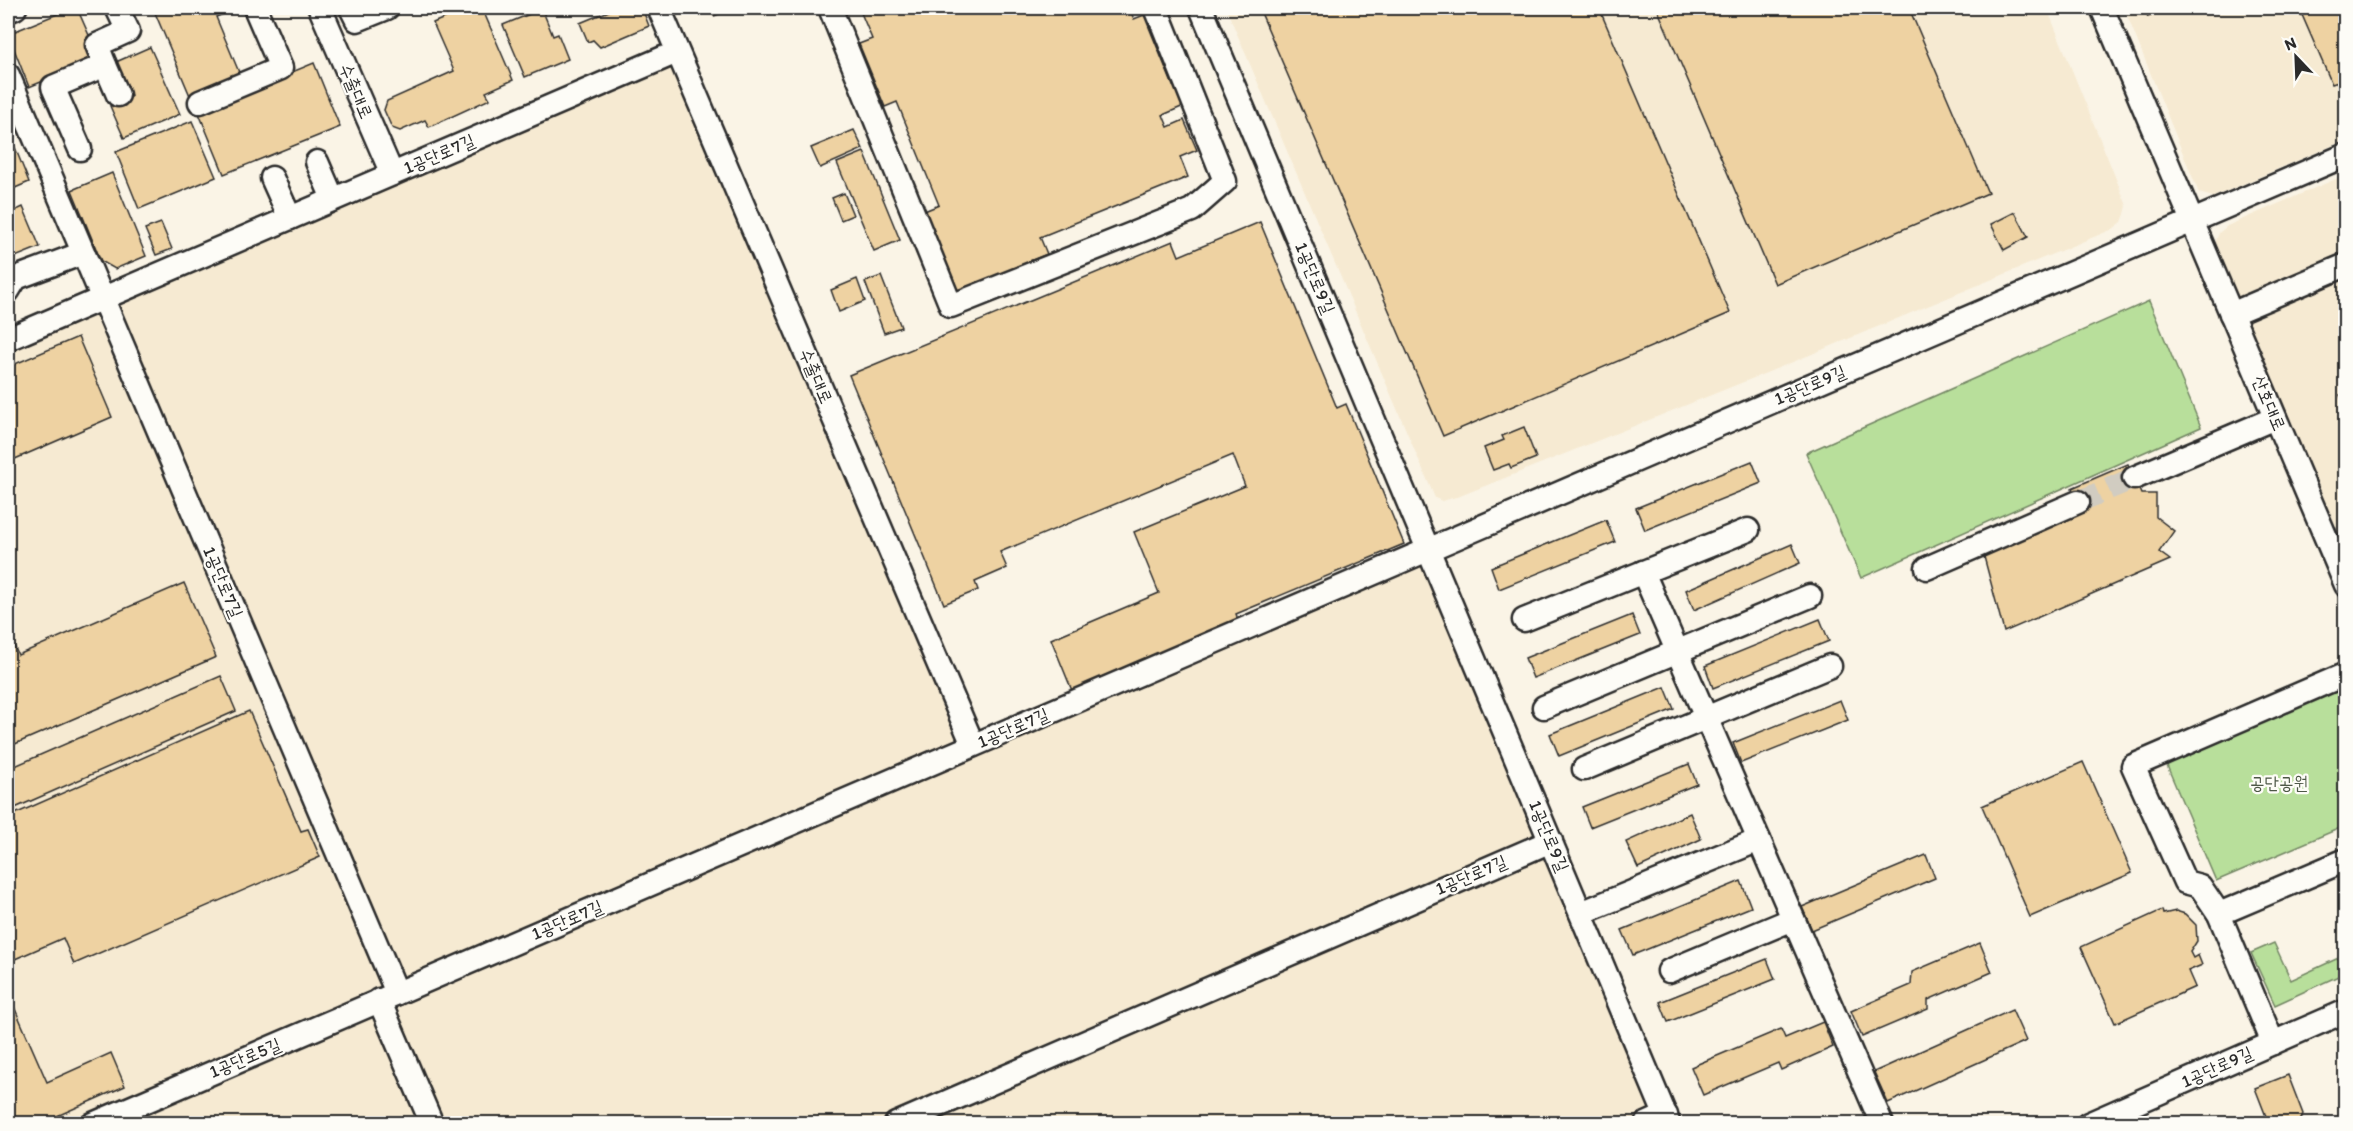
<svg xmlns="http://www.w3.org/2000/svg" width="2353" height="1131" font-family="Itim,'Poor Story',sans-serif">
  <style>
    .built { fill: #f6ead2 }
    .green { fill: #b8df9b; stroke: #728563; stroke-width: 1.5 }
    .building { fill: #eed2a2; stroke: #2b2b2b; stroke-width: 1.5 }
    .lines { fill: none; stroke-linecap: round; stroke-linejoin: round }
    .minor-tunnel { stroke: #d1ccc1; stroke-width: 22; stroke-dasharray: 22 11; stroke-linecap: butt }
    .minor-casing { stroke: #2b2b2b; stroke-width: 27 }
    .minor { stroke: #fdfcf7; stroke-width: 22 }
    .labels { text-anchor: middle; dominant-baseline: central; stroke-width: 4.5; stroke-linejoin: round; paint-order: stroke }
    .street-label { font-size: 18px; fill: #2b2b2b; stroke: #fdfcf7 }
    .park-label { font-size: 18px; fill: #4e5847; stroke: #fdfcf7 }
  </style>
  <rect width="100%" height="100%" fill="#faf4e6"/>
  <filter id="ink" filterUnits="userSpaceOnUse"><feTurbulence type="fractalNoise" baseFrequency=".0167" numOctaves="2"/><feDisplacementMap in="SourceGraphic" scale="12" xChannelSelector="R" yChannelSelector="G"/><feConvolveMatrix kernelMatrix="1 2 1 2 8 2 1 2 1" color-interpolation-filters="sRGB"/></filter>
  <g filter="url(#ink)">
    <!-- built -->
    <g class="built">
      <path d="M1226,8H2047L2127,206L2125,214L2122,222L2113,229L1766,373L1460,496L1442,501L1435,498Z"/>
      <path d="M2124,8H2345V140L2213,197L2199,193Z"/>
      <path d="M677,52L973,745L1429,549L1669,1123H8V339Z"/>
      <path d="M2345,175V548L2215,250L2216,240L2219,233L2227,226Z"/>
    </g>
    <!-- green -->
    <g class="green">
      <path d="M2149,301L2201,427L1861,578L1806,453Z"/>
      <path d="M2345,684V826L2216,881L2165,761Z"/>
      <path d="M2274,943L2291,980L2345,955V973L2275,1005L2251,953Z"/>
    </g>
    <!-- building -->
    <g class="building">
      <path d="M72,8H77L99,58L29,87L8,34Z"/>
      <path d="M153,8H224L226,13L216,17L241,77L191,98Z"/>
      <path d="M468,8H482L513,80L486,92L490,99L429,127L425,120L400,131L392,128L384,110L387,101L454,71L433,23Z"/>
      <path d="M616,8H642L649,26L600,47L593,40L588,42L580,23Z"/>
      <path d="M677,8H697L680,14Z"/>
      <path d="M711,8H734L714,16Z"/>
      <path d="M859,8H1113L1115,11L1129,8L1134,19L1144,15L1173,86L1177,84L1186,105L1163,115L1168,127L1184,120L1197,150L1180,157L1188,177L1040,237L1047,254L1030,261L1032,268L957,299L922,212L939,205L897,102L885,107L859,44L872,39Z"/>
      <path d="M1259,8H1599L1730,313L1443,436Z"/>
      <path d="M1657,8H1909L1988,193L1775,284Z"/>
      <path d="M2144,8H2170L2148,17Z"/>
      <path d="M2299,8H2346V79L2332,84Z"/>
      <path d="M542,9L553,36L558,34L568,59L525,77L503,25Z"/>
      <path d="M150,47L180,114L124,138L110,106L131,97L116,62Z"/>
      <path d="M314,63L340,127L224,174L198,111Z"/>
      <path d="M192,121L216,177L139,209L116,152Z"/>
      <path d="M8,130L29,182L8,191Z"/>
      <path d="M854,130L863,149L820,168L811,148Z"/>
      <path d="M864,152L900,240L874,251L837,163Z"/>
      <path d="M112,173L146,256L115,269L101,261L72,190Z"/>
      <path d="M844,193L853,215L841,220L832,198Z"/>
      <path d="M23,207L40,247L8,260V214Z"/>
      <path d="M2015,212L2028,237L2004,250L1991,224Z"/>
      <path d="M1260,222L1337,408L1346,404L1404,544L1236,614L1239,622L1073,693L1051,639L1159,593L1134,532L1245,486L1233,455L1000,552L1007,568L975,582L978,590L944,604L849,375L1173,241L1179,256Z"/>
      <path d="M161,223L172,249L156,255L145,229Z"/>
      <path d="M881,276L901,327L884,333L865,282Z"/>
      <path d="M857,279L865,301L839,312L831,290Z"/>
      <path d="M78,337L112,417L8,462V367Z"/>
      <path d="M2346,393V409L2340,395Z"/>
      <path d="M1524,427L1536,458L1511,468L1509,464L1493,470L1484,448L1504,440L1502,436Z"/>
      <path d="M1752,461L1761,483L1645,530L1636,508Z"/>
      <path d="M2128,464L2141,494H2156V517L2174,531L2159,552L2170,560L2004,632L1983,553L2078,502L2072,488Z"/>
      <path d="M1606,520L1615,542L1499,589L1491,567Z"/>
      <path d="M1792,544L1800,563L1694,610L1686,590Z"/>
      <path d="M184,583L216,657L8,747V631L18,655Z"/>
      <path d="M1632,615L1640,635L1533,678L1525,658Z"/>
      <path d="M1820,619L1829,641L1713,688L1705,666Z"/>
      <path d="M221,676L236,711L8,811V769Z"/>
      <path d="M1665,687L1674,709L1559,756L1550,734Z"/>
      <path d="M1840,700L1848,720L1741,763L1733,743Z"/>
      <path d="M249,711L301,831L308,829L320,857L74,964L63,938L8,962V817Z"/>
      <path d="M2083,762L2132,873L2030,917L1982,806Z"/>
      <path d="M1689,764L1697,784L1590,827L1582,807Z"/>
      <path d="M1690,813L1701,839L1638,868L1626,842Z"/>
      <path d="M1926,855L1935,878L1812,930L1802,907Z"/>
      <path d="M1741,881L1751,907L1633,955L1622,930Z"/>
      <path d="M2162,910L2163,914L2176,911L2185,914L2196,925L2197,941L2190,952L2193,958L2198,955L2202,965L2188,971L2195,987L2115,1023L2081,947Z"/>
      <path d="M1980,943L1992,972L1928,1000V1009L1862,1037L1851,1011L1911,985L1912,972Z"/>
      <path d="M1767,959L1775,979L1668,1022L1660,1002Z"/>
      <path d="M8,993L47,1082L111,1053L125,1086L39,1124H8Z"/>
      <path d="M2012,1010L2026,1041L1888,1103L1874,1072Z"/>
      <path d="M1823,1022L1833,1047L1781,1070L1778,1063L1703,1095L1691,1067L1781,1029L1785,1038Z"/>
      <path d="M2288,1075L2303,1114L2299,1124H2269L2255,1088Z"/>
    </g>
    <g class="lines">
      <!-- minor-tunnel -->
      <path class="minor-tunnel" d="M2078,502L2134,478"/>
      <defs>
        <g id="minor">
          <path d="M320,8L392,174"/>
          <path d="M351,8L357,20L387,8"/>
          <path d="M659,8L973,745"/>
          <path d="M830,8L951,306L1192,210L1225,181L1156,8"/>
          <path d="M1201,8L1669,1124"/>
          <path d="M2102,8L2346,585"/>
          <path d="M8,11L15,8"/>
          <path d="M105,65L118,95"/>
          <path d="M8,75L397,993"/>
          <path d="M200,102L281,68L255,8"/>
          <path d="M80,149L53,87L105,65L97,45L128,31L117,8"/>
          <path d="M317,162L333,199"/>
          <path d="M272,178L290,218"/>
          <path d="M8,291L16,278L83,253"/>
          <path d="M2231,314L2346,265"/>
          <path d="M8,339L677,52"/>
          <path d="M2134,478L2275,418"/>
          <path d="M1927,568L2078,502"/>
          <path d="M1643,572L1882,1124"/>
          <path d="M1524,620L1748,530"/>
          <path d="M1544,707L1810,596"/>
          <path d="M1584,769L1830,666"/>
          <path d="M1581,913L1759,840"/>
          <path d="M2219,914L2346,860"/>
          <path d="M1669,971L1793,919"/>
          <path d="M379,1000L432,1124"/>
          <path d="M2273,1043L2219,914L2200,886L2185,882L2133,766L2346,674"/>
          <path d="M93,1124L2346,155"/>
          <path d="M896,1124L1551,841"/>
          <path d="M1646,1124L1666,1115"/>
          <path d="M2088,1124L2346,1011"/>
        </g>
      </defs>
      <!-- minor casing -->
      <use href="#minor" class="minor-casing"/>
      <!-- minor -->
      <use href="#minor" class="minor"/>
    </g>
  </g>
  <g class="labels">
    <!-- street labels -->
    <g class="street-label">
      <text transform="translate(356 91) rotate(67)">수출대로</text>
      <text transform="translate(439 154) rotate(-23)">1공단로7길</text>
      <text transform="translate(1315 278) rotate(67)">1공단로9길</text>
      <text transform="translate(816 376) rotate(67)">수출대로</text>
      <text transform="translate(1810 385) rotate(-23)">1공단로9길</text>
      <text transform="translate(2269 403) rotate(67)">산호대로</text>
      <text transform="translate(223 582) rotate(67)">1공단로7길</text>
      <text transform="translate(1013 728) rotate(-23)">1공단로7길</text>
      <text transform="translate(1549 836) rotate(67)">1공단로9길</text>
      <text transform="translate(1471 875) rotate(-23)">1공단로7길</text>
      <text transform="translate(567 920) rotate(-23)">1공단로7길</text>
      <text transform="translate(245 1058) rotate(-23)">1공단로5길</text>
      <text transform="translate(2217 1067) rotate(-24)">1공단로9길</text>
    </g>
    <!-- park labels -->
    <g class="park-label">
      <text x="2279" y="783">공단공원</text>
    </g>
  </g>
  <!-- margin -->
  <rect width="2353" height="1131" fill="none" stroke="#fdfcf7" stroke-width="30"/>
  <rect x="15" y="15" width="2323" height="1101" fill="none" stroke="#2b2b2b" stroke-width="2" filter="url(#ink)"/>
  <!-- north arrow -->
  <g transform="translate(2296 57) rotate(337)" stroke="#fdfcf7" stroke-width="4.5" paint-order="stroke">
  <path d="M0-4.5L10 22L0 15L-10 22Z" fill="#2b2b2b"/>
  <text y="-9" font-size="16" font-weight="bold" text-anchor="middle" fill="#2b2b2b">N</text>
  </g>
</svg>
